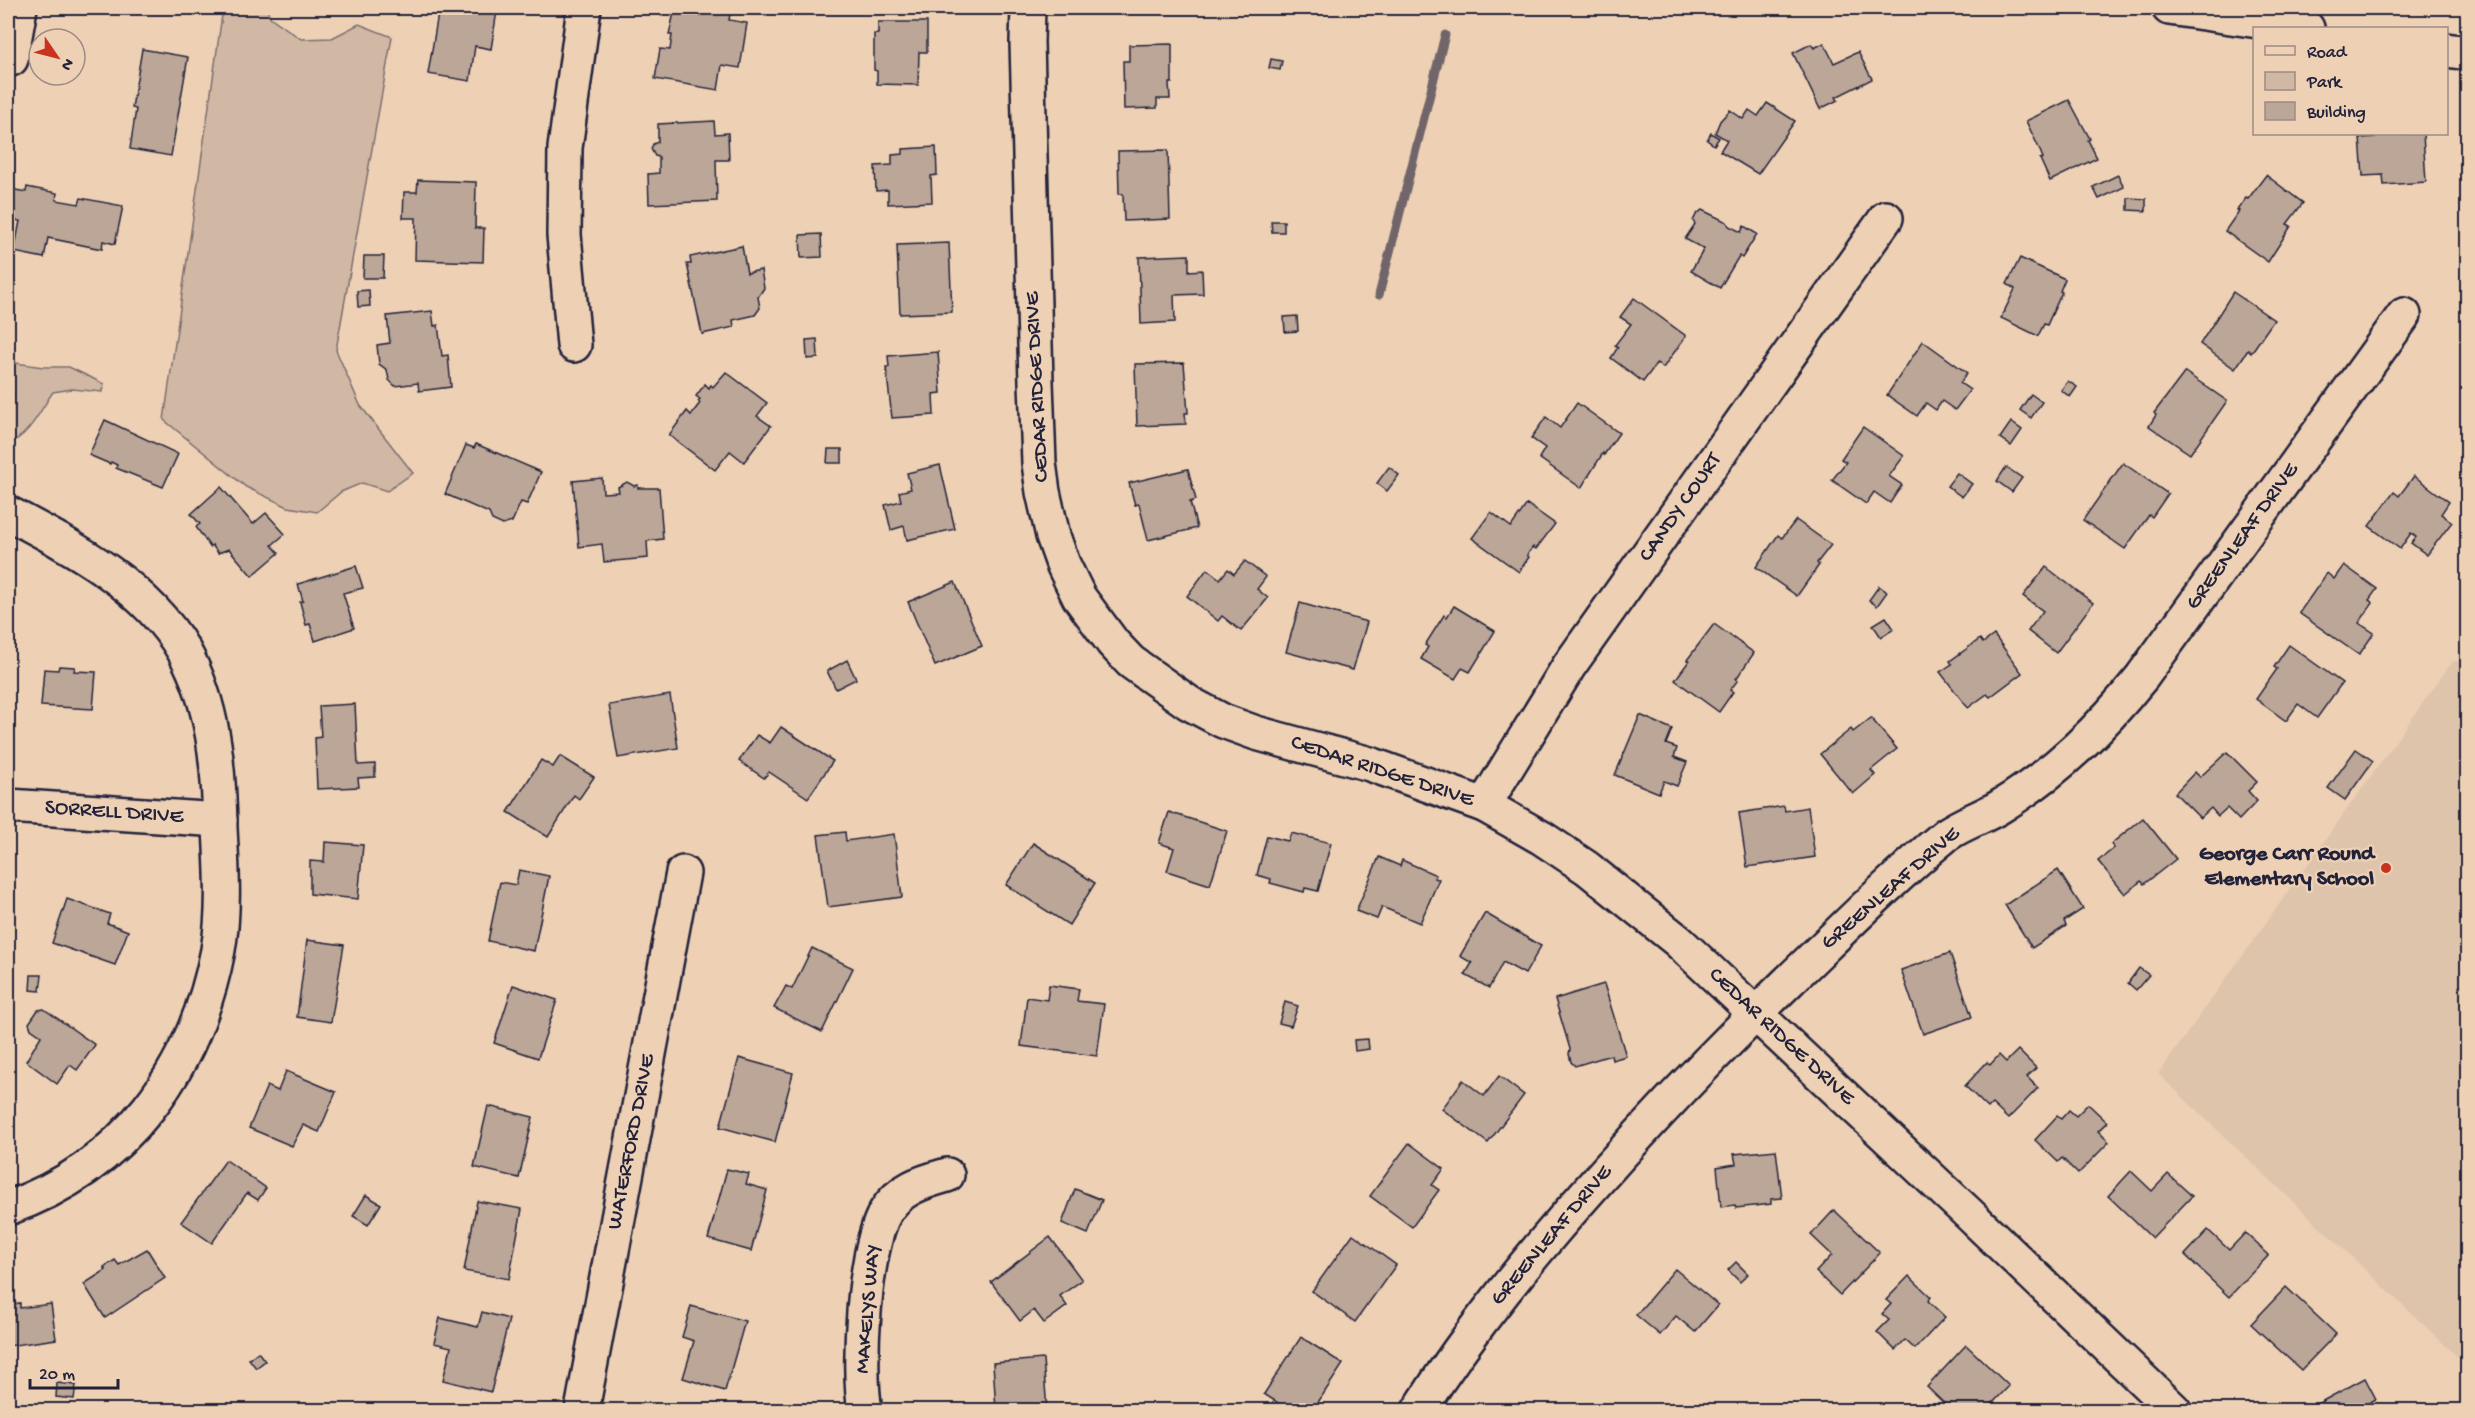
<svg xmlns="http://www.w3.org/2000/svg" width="2475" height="1418" font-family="'Gochi Hand',sans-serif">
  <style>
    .built { fill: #dfc4ac }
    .green { fill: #d1b8a4; stroke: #7a6d70; stroke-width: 1.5 }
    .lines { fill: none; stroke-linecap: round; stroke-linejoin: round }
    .stream { stroke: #71656a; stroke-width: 9 }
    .building { fill: #bba697; stroke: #22223b; stroke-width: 1.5 }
    .minor-casing { stroke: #22223b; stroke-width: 38 }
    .minor { stroke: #eed1b5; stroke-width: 33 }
    .poi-dot { fill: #c8321e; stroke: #eed1b5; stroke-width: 2 }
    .labels { text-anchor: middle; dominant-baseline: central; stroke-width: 4.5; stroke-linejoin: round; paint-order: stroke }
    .street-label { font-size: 22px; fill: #22223b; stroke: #eed1b5 }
    .poi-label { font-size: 22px; font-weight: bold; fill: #22223b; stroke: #eed1b5; text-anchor: end }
  </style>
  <rect width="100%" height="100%" fill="#eed1b5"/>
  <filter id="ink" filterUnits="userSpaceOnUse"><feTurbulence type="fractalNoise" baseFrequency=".0167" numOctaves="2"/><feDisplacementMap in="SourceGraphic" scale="12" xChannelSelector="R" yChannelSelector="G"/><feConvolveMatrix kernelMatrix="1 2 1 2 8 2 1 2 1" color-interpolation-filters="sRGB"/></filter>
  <g filter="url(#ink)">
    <!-- built -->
    <path class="built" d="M2467,658H2468L2467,1366L2158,1074L2452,662Z"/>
    <!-- green -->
    <g class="green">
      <path d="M223,8H267L270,17L301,39L332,38L359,24L392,37L336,350L360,405L413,473L387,491L362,483L341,492L317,512L288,507L246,487L164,420Z"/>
      <path d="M8,358L16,363L43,367H69L104,384L102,392L72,389L53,392C42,407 28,439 8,443V409L14,395L10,381L8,379Z"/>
    </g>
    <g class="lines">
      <!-- stream -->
      <path class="stream" d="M1379,295L1445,35"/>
    </g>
    <!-- building -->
    <g class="building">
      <path d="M439,8H476L497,11L491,49L475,46L470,81L428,74Z"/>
      <path d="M675,8H731L729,20L747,23L740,68L722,65L718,90L655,79L660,49L670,50L672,35H669Z"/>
      <path d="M878,22H927V52H919L918,85L877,84V71L874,70V34H878Z"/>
      <path d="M1824,43L1834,63L1858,52L1872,79L1836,97L1838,100L1820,109L1793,53L1811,44L1814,48Z"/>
      <path d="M1172,44V83H1169L1170,99H1157V108L1124,109L1123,61H1129V45Z"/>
      <path d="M142,49L188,57L171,156L130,149L136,109L132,108Z"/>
      <path d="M1271,59L1282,61L1280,70L1269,68Z"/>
      <path d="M2069,100L2090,139L2088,140L2097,158L2050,181L2040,159L2043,158L2038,146L2026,121Z"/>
      <path d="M1767,103L1795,121L1758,174L1720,151L1727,140L1715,133L1720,121L1730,110L1743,119L1749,110L1758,116Z"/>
      <path d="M714,121L715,134L728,133L729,160H716L717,201L649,204L648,174L659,173V157L655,156L651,149L653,144L658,142V124Z"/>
      <path d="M1711,133L1719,138L1714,145L1707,140Z"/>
      <path d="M2374,134H2423L2426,182L2384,185L2383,175L2363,176L2360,138L2375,137Z"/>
      <path d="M936,147L937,175L931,176L932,202L888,204V190L876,191L875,166L892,165V155L903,154V149Z"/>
      <path d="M1168,150L1170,219L1124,221L1123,194H1119L1118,151Z"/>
      <path d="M2118,175L2124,187L2099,199L2093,187Z"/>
      <path d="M2266,175L2303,203L2287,224L2291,226L2268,262L2225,231L2239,211L2237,210L2246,198L2248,199Z"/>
      <path d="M418,180L476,182L475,228H484L483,262L415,260L416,218H403L404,192H417Z"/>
      <path d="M27,187L57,193L56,200L79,204L81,198L123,206L115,244L103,241L102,249L48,238L44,258L14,252L20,221L8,219V203L10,189L26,192Z"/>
      <path d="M2128,198L2146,199V211L2128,210Z"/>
      <path d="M1702,210L1727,222L1729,226L1741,232L1744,226L1757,234L1742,258L1739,256L1720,288L1691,271L1704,249L1685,239L1695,224L1693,221L1696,215Z"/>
      <path d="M1271,221H1284V232H1272Z"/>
      <path d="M821,234L822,257L801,258L800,235Z"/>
      <path d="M949,243L952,312L900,314L897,245Z"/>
      <path d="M742,246L747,273L761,270L764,288L758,297L760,308L755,315L733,320L734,327L702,334L687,264H691L690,257Z"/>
      <path d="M1189,255V271L1202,270L1203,294L1174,295L1175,322L1141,324L1139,257Z"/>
      <path d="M364,256H384L383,278H363Z"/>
      <path d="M2020,258L2065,279L2060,291L2062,292L2047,325L2044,324L2038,336L2001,318L2015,289L2007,284Z"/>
      <path d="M369,290L370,306L358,307L357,291Z"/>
      <path d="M2233,292L2274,320L2251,353L2248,350L2235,369L2200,344Z"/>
      <path d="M1634,298L1686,336L1663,368L1657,363L1643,382L1611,358L1618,347L1615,345L1631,324L1620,317Z"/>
      <path d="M432,311L434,326L438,325L442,356L448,355L451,387L419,391L418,383L395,386L389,380L387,370L379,364L377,345L390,343L387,316Z"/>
      <path d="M1297,316L1298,331L1285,332L1284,317Z"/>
      <path d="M817,339L818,358L807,359L806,340Z"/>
      <path d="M1923,341L1967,373L1960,383L1970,390L1955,410L1942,401L1936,410L1926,403L1917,416L1887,395Z"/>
      <path d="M938,352L941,393L933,394L934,415L892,418L886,367H889L888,356Z"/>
      <path d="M1184,363L1188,413H1185L1186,424L1137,426L1135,364Z"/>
      <path d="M726,372L767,403L757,416L771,426L744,462L730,451L715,470L669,435L687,411L691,415L700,403L698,401L700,399L696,396L705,384L709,388L711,385L713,387Z"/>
      <path d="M2185,372L2227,401L2190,454L2149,426L2156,415L2154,413Z"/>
      <path d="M2068,381L2077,387L2070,397L2061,390Z"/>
      <path d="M2031,394L2042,402L2031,418L2020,410Z"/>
      <path d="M1577,403L1619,433L1604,455L1603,453L1581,488L1539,458L1545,448L1531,438L1546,417L1560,428Z"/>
      <path d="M105,420L178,454L163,487L116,468L117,465L111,462L110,464L89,455Z"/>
      <path d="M2011,422L2022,430L2011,446L2000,438Z"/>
      <path d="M1863,427L1904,456L1889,476L1902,485L1890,503L1874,492L1866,504L1832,480L1846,462L1841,459Z"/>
      <path d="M476,444L541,472L527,504L521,502L512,522L503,525L492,520L489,513L445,494L466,445L474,448Z"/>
      <path d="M828,449H842V463H827Z"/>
      <path d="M2123,463L2168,494L2152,517L2149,515L2125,549L2083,520Z"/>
      <path d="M940,465L955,529L907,540L904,526L891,530L885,505L901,501L899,492L911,489L907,473Z"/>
      <path d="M1389,467L1399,475L1387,491L1377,483Z"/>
      <path d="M2006,467L2022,478L2012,492L1997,481Z"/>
      <path d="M1188,469L1196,500L1190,502L1197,528L1148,540L1139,504L1135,505L1129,483Z"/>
      <path d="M1957,473L1972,484L1962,497L1947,486Z"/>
      <path d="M2414,476L2449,502L2441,514L2452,522L2427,555L2411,543L2416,537L2411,533L2400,549L2369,526L2394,492L2399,496Z"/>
      <path d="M602,478L603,493L619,492L618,487L627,482L634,486L638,485V488H659L663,539L647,541L648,558L604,562L602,544L579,547L573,481Z"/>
      <path d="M221,487L253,524L266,513L285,534L272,545L279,553L252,576L229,549L218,553L212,545L210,547L196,527L200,524L191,514Z"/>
      <path d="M1527,504L1555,524L1536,549L1533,547L1527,555L1529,557L1519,572L1472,538L1491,512L1511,527Z"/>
      <path d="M1796,520L1831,545L1817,563L1819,565L1797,596L1756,567L1778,535L1782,538Z"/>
      <path d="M1245,561L1266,577L1257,589L1268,598L1241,631L1222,616L1218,621L1187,596L1207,569L1220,579L1228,569L1234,574Z"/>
      <path d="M2344,565L2377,589L2369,600L2373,603L2359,623L2374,633L2359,655L2299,613L2327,573L2334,579Z"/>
      <path d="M356,566L363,588L343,593L354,628L315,641L310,624L306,625L300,602L303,601L298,584Z"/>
      <path d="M2046,567L2093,603L2056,653L2028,631L2043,611L2023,596Z"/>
      <path d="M955,582L982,646L935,666L908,602Z"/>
      <path d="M1879,586L1887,592L1877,606L1869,600Z"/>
      <path d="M1300,603L1367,622L1353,670L1286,652Z"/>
      <path d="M1454,606L1495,631L1470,672L1462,668L1455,679L1421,659L1428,647L1425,645L1444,615L1447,617Z"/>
      <path d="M1886,617L1894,629L1881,637L1873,625Z"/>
      <path d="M1714,624L1754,653L1736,679L1738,680L1730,690L1733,692L1719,712L1675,680L1689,661L1687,660Z"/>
      <path d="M1994,635L2022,673L1990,697L1987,694L1968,708L1940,672L1952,664L1950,661L1980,639L1983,643Z"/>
      <path d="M2289,645L2342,683L2317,718L2298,704L2286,721L2256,699L2277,669L2274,667Z"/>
      <path d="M847,660L856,679L836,689L827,671Z"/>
      <path d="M59,666L75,667L74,671L96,672L93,709L41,706L44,669L58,670Z"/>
      <path d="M670,695L678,748L618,758L609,705Z"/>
      <path d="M355,704L358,765L375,764V777L358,778L359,787L317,789L315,738L321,737L319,706Z"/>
      <path d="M1640,715L1672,729L1666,744L1677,748L1674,757L1687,762L1677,786L1664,781L1659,793L1615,775Z"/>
      <path d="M1871,718L1897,749L1871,770L1875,775L1853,794L1820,754L1851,729L1853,732Z"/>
      <path d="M781,727L833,761L808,798L769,772L764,778L739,761L757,735L770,743Z"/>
      <path d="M2356,749L2373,761L2345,800L2328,788Z"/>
      <path d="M2227,752L2257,782L2248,791L2257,801L2239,820L2227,808L2218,816L2211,808L2200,818L2175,793L2195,772L2200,777Z"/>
      <path d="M560,756L594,777L579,799L574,795L548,837L508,812L541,760L553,767Z"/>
      <path d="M1784,806L1785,811L1808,807L1815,857L1747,867L1739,813Z"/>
      <path d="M1169,812L1227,831L1210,885L1167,871L1174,848L1159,843Z"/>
      <path d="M2143,818L2176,859L2144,884L2141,881L2125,894L2098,861L2114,848L2111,844Z"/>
      <path d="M845,832L846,841L894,834L902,897L828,907L818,835Z"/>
      <path d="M1291,833L1331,843L1318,891L1305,888L1304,892L1270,883L1271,879L1257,875L1267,836L1288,841Z"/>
      <path d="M325,842L363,845L358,899L310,894V861L324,862Z"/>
      <path d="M1033,843L1095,883L1069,925L1006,885Z"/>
      <path d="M1379,857L1400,866L1402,860L1436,875L1434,878L1439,879L1420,923L1382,907L1377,919L1356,911Z"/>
      <path d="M519,870L549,876L534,951L488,941L500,882L516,885Z"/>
      <path d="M2058,870L2083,909L2064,921L2066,926L2032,948L2005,905Z"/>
      <path d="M67,899L110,914L107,923L128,931L115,965L52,943Z"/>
      <path d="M1485,913L1541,946L1525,974L1503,962L1489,988L1465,975L1472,963L1460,956Z"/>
      <path d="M307,940L344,945L331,1022L297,1017Z"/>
      <path d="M812,948L853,968L822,1032L774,1008L786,986L792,989Z"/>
      <path d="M1950,953L1972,1017L1923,1034L1901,970Z"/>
      <path d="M2139,968L2149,975L2136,990L2128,983Z"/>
      <path d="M31,975H42L40,991L30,990Z"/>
      <path d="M1604,984L1626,1056L1612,1060L1611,1055L1575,1066L1571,1062L1569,1054L1570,1049L1555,999Z"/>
      <path d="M513,985L557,1000L538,1058L494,1043Z"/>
      <path d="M1049,985L1079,989L1077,1001L1104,1004L1097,1056L1021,1046L1027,997L1047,1000Z"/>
      <path d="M1285,1002L1298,1006L1291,1026L1279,1023Z"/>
      <path d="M44,1009L95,1045L77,1070L70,1065L57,1084L26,1061L41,1036L31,1029L29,1023L38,1010Z"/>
      <path d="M1368,1039L1369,1049L1355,1051L1354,1040Z"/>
      <path d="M2018,1050L2036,1068L2027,1077L2038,1088L2008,1119L1992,1104L1988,1108L1965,1086L1987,1062L1990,1065L1999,1055L2006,1062Z"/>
      <path d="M739,1058L793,1073L775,1142L720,1127Z"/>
      <path d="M286,1071L336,1092L319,1132L303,1125L292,1146L249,1128L267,1086L278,1091Z"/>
      <path d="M1499,1076L1524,1095L1488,1143L1442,1109L1463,1080L1484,1096Z"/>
      <path d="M2088,1104L2107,1122L2098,1131L2109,1142L2078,1174L2062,1158L2058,1162L2035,1140L2057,1116L2061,1119L2069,1110L2076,1116Z"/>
      <path d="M488,1106L533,1117L519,1178L474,1167Z"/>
      <path d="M1409,1143L1444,1169L1432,1185L1439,1190L1412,1227L1370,1196Z"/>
      <path d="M1776,1150L1782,1198L1771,1199V1204L1736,1208L1735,1205L1721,1207L1717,1167L1736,1164L1734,1154Z"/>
      <path d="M226,1160L266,1188L258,1200L247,1193L212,1243L181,1222Z"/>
      <path d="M727,1169L749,1174L746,1184L767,1190L751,1251L708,1239Z"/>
      <path d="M2131,1171L2152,1191L2168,1174L2192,1196L2152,1238L2108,1196Z"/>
      <path d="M1075,1189L1102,1200L1088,1234L1062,1223Z"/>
      <path d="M366,1195L381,1204L368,1225L353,1216Z"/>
      <path d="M477,1201L522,1209L509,1279L464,1271Z"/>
      <path d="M1834,1210L1880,1253L1840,1295L1816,1272L1832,1255L1811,1235Z"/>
      <path d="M2208,1230L2229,1250L2245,1233L2269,1255L2229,1297L2185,1255Z"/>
      <path d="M1353,1234L1396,1265L1355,1322L1312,1291Z"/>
      <path d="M1050,1237L1082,1280L1060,1296L1067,1306L1044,1323L1034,1310L1020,1321L991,1282Z"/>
      <path d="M147,1249L165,1278L105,1318L84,1284L106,1270L104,1267L115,1260L119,1265Z"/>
      <path d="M1736,1262L1748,1274L1740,1282L1728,1270Z"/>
      <path d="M1675,1269L1718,1305L1695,1332L1676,1316L1660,1335L1636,1315Z"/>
      <path d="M1909,1276L1931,1297L1928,1301L1945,1317L1915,1349L1905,1340L1895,1350L1877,1332L1889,1320L1882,1314L1891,1304L1886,1300Z"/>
      <path d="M2286,1287L2336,1334L2301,1370L2251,1324Z"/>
      <path d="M20,1303V1308L51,1304L56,1339L8,1346V1305Z"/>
      <path d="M691,1306L745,1321L725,1391L683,1378L694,1341L682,1337Z"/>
      <path d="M482,1312L509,1319L491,1392L443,1380L451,1347L434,1343L440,1318L478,1327Z"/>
      <path d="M1301,1337L1343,1364L1313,1410H1289L1264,1394Z"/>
      <path d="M1966,1345L2009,1386L1986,1410H1947L1949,1408L1927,1387Z"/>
      <path d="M258,1352L265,1361L256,1368L249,1359Z"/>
      <path d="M1043,1359L1047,1410H996L993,1363Z"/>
      <path d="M2365,1378L2376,1399L2363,1406L2365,1410H2306Z"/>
      <path d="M57,1383L76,1385L74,1399L56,1397Z"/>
    </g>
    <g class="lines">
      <defs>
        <g id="minor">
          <path d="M1028,8L1027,42L1036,382L1039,463L1043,492L1053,536L1063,564L1079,597L1113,643L1131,662L1189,703L1223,721L1256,733L1370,764L1484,805L1542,838L1587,868L1678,941L1968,1213L2174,1410"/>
          <path d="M2169,8L2307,28"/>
          <path d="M2446,50L2468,53"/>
          <path d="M11,59L20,8"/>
          <path d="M574,345L564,235L565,148L584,8"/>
          <path d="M8,513C72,547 146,585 184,651C214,705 219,768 220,828C222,868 225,910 218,950C195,1070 125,1167 8,1208"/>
          <path d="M1484,805L1569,666L1886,218"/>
          <path d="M8,806L220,820"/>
          <path d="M582,1410L683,873"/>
          <path d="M865,1410C857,1368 864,1247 886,1211C900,1188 923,1182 947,1175"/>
          <path d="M1419,1410C1471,1328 1533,1253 1598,1180C1659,1111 1723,1045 1789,981C1840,932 1891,880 1946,835C1962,823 1984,817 2001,806C2059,770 2100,729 2142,677L2404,315"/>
        </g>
      </defs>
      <!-- minor casing -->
      <use href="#minor" class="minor-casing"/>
      <!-- minor -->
      <use href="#minor" class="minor"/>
    </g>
  </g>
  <!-- markers -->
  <circle class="poi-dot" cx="2386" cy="868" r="6"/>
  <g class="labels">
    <!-- street labels -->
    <g class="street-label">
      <text transform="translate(1038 387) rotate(-93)">CEDAR RIDGE DRIVE</text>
      <text transform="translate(1681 508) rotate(-55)">CANDY COURT</text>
      <text transform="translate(2243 537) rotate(-54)">GREENLEAF DRIVE</text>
      <text transform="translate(1382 772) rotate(18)">CEDAR RIDGE DRIVE</text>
      <text transform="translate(114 813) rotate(4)">SORRELL DRIVE</text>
      <text transform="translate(1891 889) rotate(-41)">GREENLEAF DRIVE</text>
      <text transform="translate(1781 1037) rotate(43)">CEDAR RIDGE DRIVE</text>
      <text transform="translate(632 1142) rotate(-79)">WATERFORD DRIVE</text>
      <text transform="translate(1552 1236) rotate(-50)">GREENLEAF DRIVE</text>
      <text transform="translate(869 1309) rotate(-85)">MAKELYS WAY</text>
    </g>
    <!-- poi labels -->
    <g class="poi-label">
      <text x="2374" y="855">George Carr Round<tspan x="2374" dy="25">Elementary School</tspan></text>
    </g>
  </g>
  <!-- margin -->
  <rect width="2475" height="1418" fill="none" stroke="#eed1b5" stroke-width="30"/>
  <rect x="15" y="15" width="2445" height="1388" fill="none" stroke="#22223b" stroke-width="2" filter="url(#ink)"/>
  <!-- legend -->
  <rect x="2253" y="27" width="195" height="108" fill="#eed1b5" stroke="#9c8b84" stroke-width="1.5"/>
  <rect x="2265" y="46" width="30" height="9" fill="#eed1b5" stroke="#9c8b84" stroke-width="1.5"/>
  <text x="2307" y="57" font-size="18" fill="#22223b">Road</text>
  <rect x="2265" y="72" width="30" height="18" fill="#d1b8a4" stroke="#9c8b84" stroke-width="1.5"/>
  <text x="2307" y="87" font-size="18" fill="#22223b">Park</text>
  <rect x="2265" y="102" width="30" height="18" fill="#bba697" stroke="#9c8b84" stroke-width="1.5"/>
  <text x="2307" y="117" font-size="18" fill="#22223b">Building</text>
  <!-- north arrow -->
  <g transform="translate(57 57) rotate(125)"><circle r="28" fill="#eed1b5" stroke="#9c8b84" stroke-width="1.5"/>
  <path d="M0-4.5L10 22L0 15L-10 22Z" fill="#c8321e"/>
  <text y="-9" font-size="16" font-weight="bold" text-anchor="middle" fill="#22223b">N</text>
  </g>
  <!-- scale -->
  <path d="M30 1379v9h88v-9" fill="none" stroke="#22223b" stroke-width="3"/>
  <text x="39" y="1379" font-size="18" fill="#22223b" stroke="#eed1b5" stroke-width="4.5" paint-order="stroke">20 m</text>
</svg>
